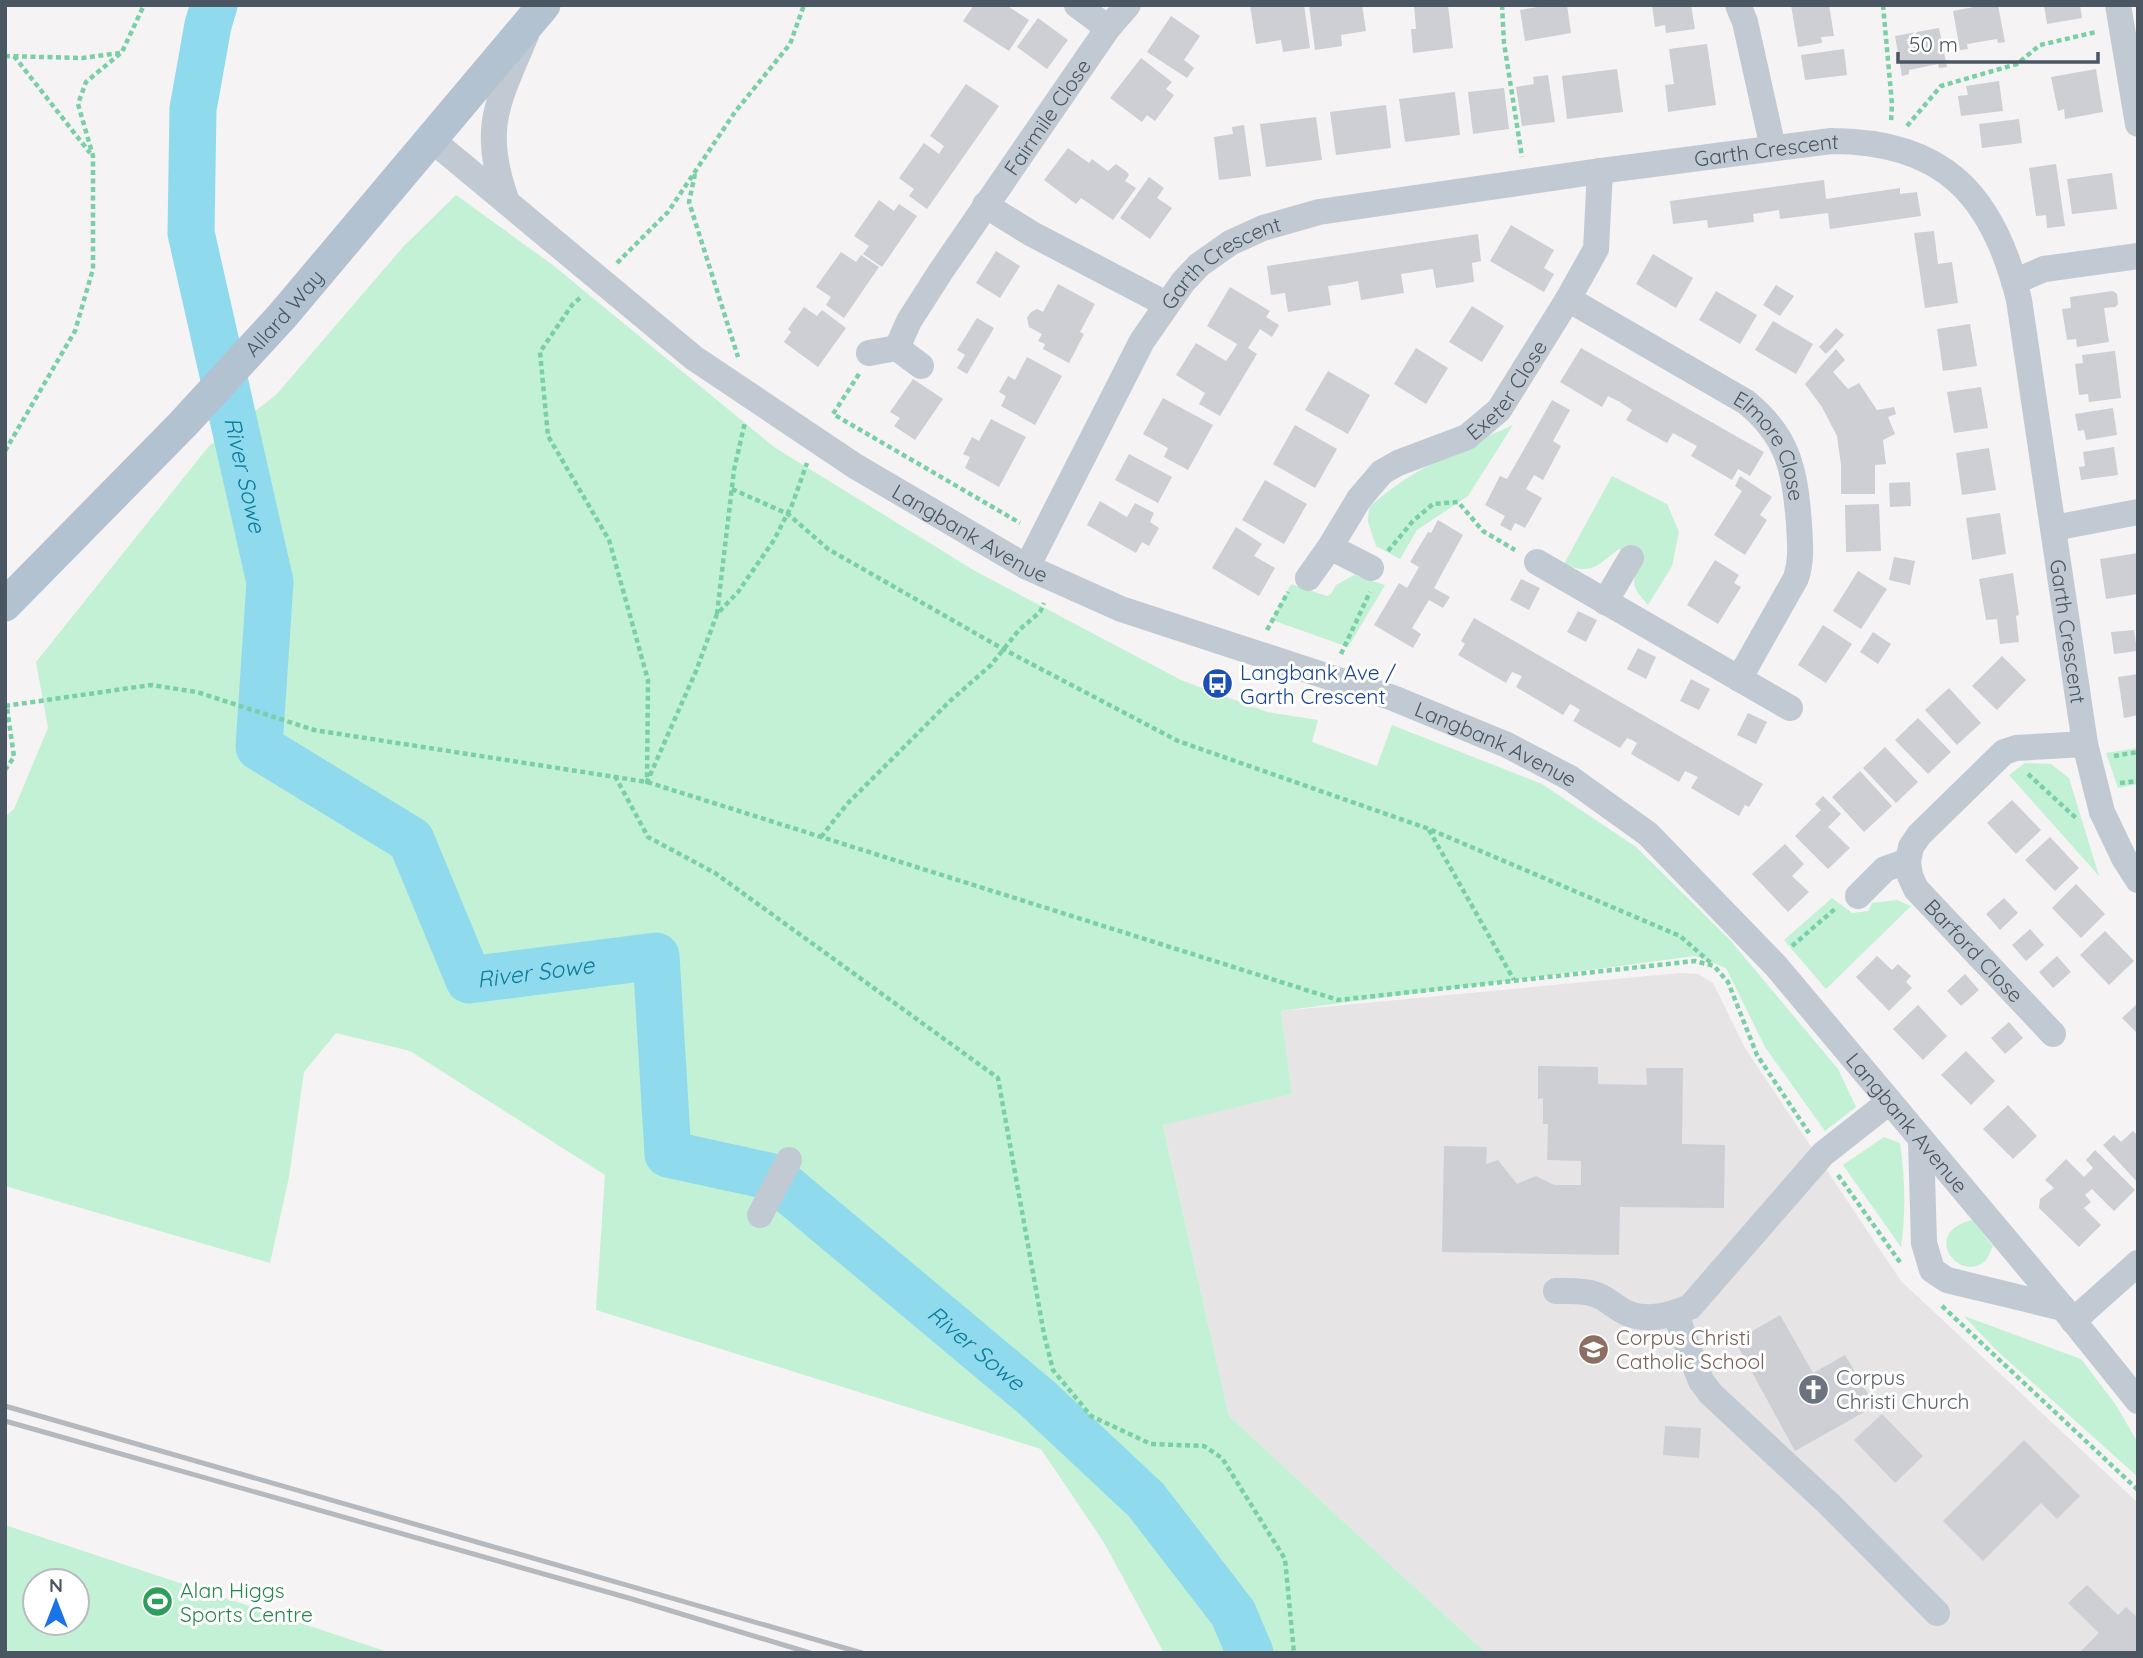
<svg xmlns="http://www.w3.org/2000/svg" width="2143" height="1658" font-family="Quicksand,sans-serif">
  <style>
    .education { fill: #e6e4e5 }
    .green { fill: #c3f1d5; fill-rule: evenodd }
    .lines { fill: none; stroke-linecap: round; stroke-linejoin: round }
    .river { stroke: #90daee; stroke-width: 47 }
    .building { fill: #cdcfd5 }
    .path { stroke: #7ad0a6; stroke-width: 4.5; stroke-dasharray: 5 3.5; stroke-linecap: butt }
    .minor { stroke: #c1cad2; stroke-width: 26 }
    .major { stroke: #b3c2d1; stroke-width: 33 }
    .rail { stroke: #b5b8bd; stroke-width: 5 }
    .labels { text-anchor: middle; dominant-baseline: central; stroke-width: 6; stroke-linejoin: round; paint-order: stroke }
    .street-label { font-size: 21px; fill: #4a5661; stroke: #fff }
    .transit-label { font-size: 21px; fill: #164399; stroke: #fff; text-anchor: start }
    .education-label { font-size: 21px; fill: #785e54; stroke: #fff; text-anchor: start }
    .worship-label { font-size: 21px; fill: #5b616d; stroke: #fff; text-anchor: start }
    .leisure-label { font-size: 21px; fill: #27864d; stroke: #fff; text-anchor: start }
    .water-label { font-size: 23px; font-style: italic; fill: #0c7c9b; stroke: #fff }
  </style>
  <rect width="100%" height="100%" fill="#f5f3f3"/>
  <!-- education -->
  <path class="education" d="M1680,973L1698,974L1713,983L1745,1048L1901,1281L2138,1503V1653H1486L1229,1416L1163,1124L1292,1094L1281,1011Z"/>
  <!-- green -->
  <g class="green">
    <path d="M456,195L554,266L774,447L975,571L1181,680L1267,712L1318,720L1312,742L1377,766L1392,725L1542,784L1636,847L1730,940L1838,1069L1856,1107L1825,1131L1765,1047L1726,968L1695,956L1281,1011L1292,1094L1163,1125L1229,1416L1486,1653H1164L1103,1541L1041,1449L596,1310L605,1175L410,1051L336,1033L304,1072L289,1177L270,1263L5,1186V817L14,809L48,728L36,662L209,446L276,395L403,247Z"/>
    <path d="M1513,425L1468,496L1417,530L1400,559L1376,546L1368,522L1369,507C1413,468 1461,449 1513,425Z"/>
    <path d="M1612,476L1667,504L1679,532L1672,566L1648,605C1633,588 1630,584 1640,563L1619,549C1598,565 1591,576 1564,564Z"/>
    <path d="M1354,575L1385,585L1348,647L1272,620L1291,584L1327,596L1331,594L1336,585Z"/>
    <path d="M2138,748V784L2118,788L2106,753Z"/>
    <path d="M2025,763L2051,764L2069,778L2099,876L2009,775Z"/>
    <path d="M1832,898L1852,913L1868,911L1872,903L1897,900L1911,906L1826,989L1784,940Z"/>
    <path d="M1884,1137L1900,1143C1905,1178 1906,1212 1901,1247L1843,1165Z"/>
    <path d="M1972,1220L1993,1246C1991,1250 1988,1258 1985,1261C1959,1284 1920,1233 1972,1220Z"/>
    <path d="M1964,1316L2081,1359L2116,1405L2138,1443V1477L1995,1349Z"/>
    <path d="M5,1525L391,1653H5ZM35,1581H77V1623H35Z"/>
  </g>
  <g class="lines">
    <!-- river -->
    <path class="river" id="s1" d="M214,5L208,25L193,109L191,233L270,582L259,747L411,840L469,980L656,956L668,1154L773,1177L1037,1398L1146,1500L1233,1613L1250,1653"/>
  </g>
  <!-- building -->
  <g class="building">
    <path d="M974,5H1006L1029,20L1009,51L963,21Z"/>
    <path d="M1250,5H1304L1310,48L1283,52L1281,40L1256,44Z"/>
    <path d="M1309,5H1362L1366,31L1341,35L1342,46L1315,50Z"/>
    <path d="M1414,5H1448L1453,48L1413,53L1411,29H1416Z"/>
    <path d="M1550,5H1567L1571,33L1525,41L1520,10Z"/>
    <path d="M1652,5H1691L1695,29L1666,33L1665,25L1655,27Z"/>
    <path d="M1791,5H1829L1834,36L1821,37L1822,43L1798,47Z"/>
    <path d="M1984,5H1998L2005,42L1998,43L1997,39L1967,44L1968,49L1960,50L1953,11Z"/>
    <path d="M2044,5H2080L2082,18L2047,24Z"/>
    <path d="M1171,16L1200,36L1184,60L1194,68L1187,78L1147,52Z"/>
    <path d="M1038,18L1068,40L1047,69L1017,47Z"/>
    <path d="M1939,28L1947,67L1939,68L1938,64L1909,70V74L1902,76L1895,36Z"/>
    <path d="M1707,44L1716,105L1668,112L1665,85L1674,84L1669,49Z"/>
    <path d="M1844,49L1847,75L1805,80L1801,55Z"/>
    <path d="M1141,58L1172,82L1166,89L1174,95L1155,121L1147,115L1142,122L1110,98Z"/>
    <path d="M1617,69L1623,112L1567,119L1562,76Z"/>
    <path d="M2096,69L2103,112L2065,119L2064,109L2058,111L2051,77Z"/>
    <path d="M1548,75L1555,122L1522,126L1516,87L1534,84L1533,77Z"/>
    <path d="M1999,81L2003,111L1961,116L1958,96L1968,95L1966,86Z"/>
    <path d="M966,84L999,106L927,209L909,196L914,189L899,178L924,143L939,154L944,146L930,136Z"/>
    <path d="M1504,88L1509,129L1473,134L1468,92Z"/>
    <path d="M1455,92L1460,135L1405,142L1399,99Z"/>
    <path d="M1386,105L1391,148L1336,155L1330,112Z"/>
    <path d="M1316,117L1322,160L1266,167L1260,124Z"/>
    <path d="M2019,119L2022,143L1982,148L1979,124Z"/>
    <path d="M1244,125L1251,176L1219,180L1214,137L1233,134L1232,127Z"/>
    <path d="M1068,148L1089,163L1092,159L1108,171L1116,164L1127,172L1129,175L1125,181L1136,188L1113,220L1081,198L1076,204L1044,180Z"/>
    <path d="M2056,164L2065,226L2047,228L2046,215L2036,216L2029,168Z"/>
    <path d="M2112,173L2117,209L2072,214L2067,179Z"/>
    <path d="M1149,177L1164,188L1157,198L1172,208L1150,239L1120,218Z"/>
    <path d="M1824,180L1826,199L1900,188V194L1917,192L1921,216L1830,229L1828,213L1780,219L1779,210L1753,214L1754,222L1708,228L1707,220L1673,224L1670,201Z"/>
    <path d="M879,200L894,211L899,204L917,216L882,267L863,254L869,246L854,236Z"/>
    <path d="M1511,225L1554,250L1544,268L1554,274L1544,292L1490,261Z"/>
    <path d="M1934,231L1938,264L1952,262L1958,303L1925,308L1914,233Z"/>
    <path d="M1478,234L1481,261L1472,263L1474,282L1436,288L1433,269L1401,274L1404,293L1361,300L1358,281L1344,284L1328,286L1331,305L1288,312L1285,293L1271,295L1267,266Z"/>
    <path d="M996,251L1020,266L1000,298L976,283Z"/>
    <path d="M841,252L856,262L861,255L879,267L844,318L826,305L831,297L816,287Z"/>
    <path d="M1653,254L1693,278L1676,308L1636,284Z"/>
    <path d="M1058,284L1095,304L1080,332L1084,334L1069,363L1043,349L1045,344L1038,341L1042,334L1029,327L1027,318L1031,312L1037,309L1043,312Z"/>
    <path d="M1776,285L1794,296L1780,316L1763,305Z"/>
    <path d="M1230,287L1270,311L1266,317L1279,325L1272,337L1260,329L1248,348L1257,354L1220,416L1199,404L1205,393L1176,375L1196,343L1226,361L1233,351L1237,344L1207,326Z"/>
    <path d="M1716,291L1757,315L1740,344L1699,320Z"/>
    <path d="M2113,291L2117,294L2118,304L2115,307L2104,308L2109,342L2077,347L2076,339L2067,340L2062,309L2071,308L2070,297Z"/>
    <path d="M1472,306L1504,326L1482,362L1449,342Z"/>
    <path d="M804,307L817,316L822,310L846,328L818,367L784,342L791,332L788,329Z"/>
    <path d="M977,318L994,328L967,374L957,368L965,355L957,350Z"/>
    <path d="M1773,321L1813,344L1796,374L1755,350Z"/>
    <path d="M1970,324L1977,366L1943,371L1937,329Z"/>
    <path d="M1836,328L1844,335L1826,354L1819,347Z"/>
    <path d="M1416,348L1448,368L1426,404L1394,384Z"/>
    <path d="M1581,348L1764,452L1750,476L1738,469L1732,480L1691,456L1697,446L1673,433L1667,443L1626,420L1632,410L1620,402L1608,396L1602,407L1560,382Z"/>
    <path d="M1836,349L1845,360L1833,372L1848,389L1859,383L1877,410L1894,407L1896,414L1888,417L1895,434L1883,440L1886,464L1875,465V494H1841V465L1837,436L1822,407L1805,384Z"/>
    <path d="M2115,351L2121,398L2089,402L2088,394L2079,395L2075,364L2083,363L2082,355Z"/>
    <path d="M1027,357L1062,376L1035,425L1001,406L1006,396L999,392L1008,376L1015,380Z"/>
    <path d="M1328,371L1370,395L1348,434L1305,410Z"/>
    <path d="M913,379L943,399L915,440L894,426L900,418L890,412Z"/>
    <path d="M1981,387L1988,428L1954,433L1947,392Z"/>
    <path d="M1163,398L1213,425L1188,470L1164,457L1168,448L1143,434Z"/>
    <path d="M1552,400L1570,410L1553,441L1561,446L1543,480L1534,475L1526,489L1542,498L1525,528L1515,523L1511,531L1500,525L1505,516L1485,505L1500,476L1507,479Z"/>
    <path d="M2113,408L2117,435L2086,440L2084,430L2078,431L2075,414Z"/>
    <path d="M991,419L1026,437L999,487L965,468L970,457L963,454L972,437L979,441Z"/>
    <path d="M1295,425L1337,449L1315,488L1273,464Z"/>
    <path d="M2114,447L2118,475L2081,480L2079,467L2085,466L2083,452Z"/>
    <path d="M1989,448L1996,490L1962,495L1956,453Z"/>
    <path d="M1129,454L1172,477L1158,503L1115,480Z"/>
    <path d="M1740,476L1772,497L1760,515L1767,520L1745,555L1714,535L1742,491L1735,486Z"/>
    <path d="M1265,480L1307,504L1284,544L1242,520Z"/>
    <path d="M1910,482L1911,506L1890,507L1889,483Z"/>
    <path d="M1100,501L1127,517L1135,503L1154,513L1150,522L1159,528L1149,546L1142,542L1136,553L1087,525Z"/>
    <path d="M1879,504L1881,551L1846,552L1845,505Z"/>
    <path d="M2000,513L2006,554L1972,560L1966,518Z"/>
    <path d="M1438,520L1463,535L1434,588L1450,597L1443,608L1429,600L1412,628L1421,634L1413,648L1374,625L1399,583L1407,588L1419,567L1410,562L1428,532L1431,533Z"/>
    <path d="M1236,527L1262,544L1254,556L1275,568L1259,596L1212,568Z"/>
    <path d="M2138,553V594L2106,599L2100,559Z"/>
    <path d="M1894,557L1915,561L1910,585L1889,580Z"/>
    <path d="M1715,560L1739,575L1734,583L1741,587L1718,624L1687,605Z"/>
    <path d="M1858,571L1887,589L1861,629L1833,611Z"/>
    <path d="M2013,573L2019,615L2016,616L2019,642L2000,644L1997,619L1986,620L1979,579Z"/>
    <path d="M1521,579L1540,588L1529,610L1510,600Z"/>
    <path d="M1578,611L1597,620L1586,642L1567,632Z"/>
    <path d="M1474,618L1763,784L1749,807L1745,805L1739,816L1691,788L1698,777L1685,771L1679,782L1631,754L1637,743L1632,740L1627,738L1620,748L1573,721L1580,710L1574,706L1570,704L1563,715L1516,687L1522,676L1512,672L1506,683L1458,655L1465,644L1461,641Z"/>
    <path d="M1823,625L1852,644L1826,683L1798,665Z"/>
    <path d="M2134,630L2137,651L2114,654L2111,632Z"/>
    <path d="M1873,632L1891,644L1878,664L1860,652Z"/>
    <path d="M1638,648L1656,657L1646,679L1627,669Z"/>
    <path d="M2002,656L2026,680L1997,710L1972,686Z"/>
    <path d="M2138,674V715L2124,718L2118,677Z"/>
    <path d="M1691,679L1710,689L1699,710L1680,701Z"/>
    <path d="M1949,688L1981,723L1957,745L1925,710Z"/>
    <path d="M1748,713L1767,722L1756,744L1737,735Z"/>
    <path d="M1918,718L1951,752L1928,774L1895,740Z"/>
    <path d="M1885,747L1918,782L1896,803L1863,768Z"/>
    <path d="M1860,771L1892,806L1864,832L1832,797Z"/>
    <path d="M1823,796L1841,814L1828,827L1850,848L1828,869L1795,836L1821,810L1815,804Z"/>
    <path d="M2012,800L2041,830L2016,854L1987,823Z"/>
    <path d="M2050,837L2079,868L2055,891L2025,860Z"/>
    <path d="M1785,844L1804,864L1792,876L1809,892L1788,912L1752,874Z"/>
    <path d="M2076,884L2105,914L2081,938L2052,908Z"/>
    <path d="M2004,898L2018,913L2000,930L1986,914Z"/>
    <path d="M2030,929L2044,945L2026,961L2012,945Z"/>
    <path d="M2105,931L2134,961L2109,985L2080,955Z"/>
    <path d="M1877,956L1892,970L1898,964L1911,976L1906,982L1912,988L1889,1011L1856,977Z"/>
    <path d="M2057,956L2071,972L2053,988L2039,972Z"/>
    <path d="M1965,974L1979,990L1961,1006L1947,991Z"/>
    <path d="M2138,1003V1034L2122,1018Z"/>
    <path d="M1918,1005L1947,1036L1923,1060L1893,1029Z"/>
    <path d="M2009,1022L2023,1038L2005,1054L1991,1038Z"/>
    <path d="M1966,1051L1995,1081L1971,1105L1941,1075Z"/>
    <path d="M1538,1066L1598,1067V1084L1647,1085L1646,1068H1683L1682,1144L1725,1145L1724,1208L1620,1207L1619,1255L1442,1252L1444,1146L1487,1147L1486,1164L1498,1160L1517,1184L1536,1176L1554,1185H1581V1161L1547,1160L1548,1124H1543V1098L1538,1099Z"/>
    <path d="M2008,1105L2037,1136L2013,1159L1983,1129Z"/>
    <path d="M2133,1131L2138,1136V1183L2103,1145L2114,1135L2121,1142Z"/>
    <path d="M2095,1150L2135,1190L2114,1211L2092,1189L2085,1195L2091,1202L2084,1208L2101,1225L2079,1247L2039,1208L2040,1199L2054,1188L2045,1180L2066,1159L2084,1177L2093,1168L2086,1160Z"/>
    <path d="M1780,1315L1813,1373L1845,1355L1875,1406L1795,1451L1735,1341Z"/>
    <path d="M1882,1414L1923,1456L1895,1483L1854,1440Z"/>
    <path d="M1665,1426L1701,1428L1699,1458L1663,1455Z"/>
    <path d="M2024,1440L2080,1496L2057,1519L2041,1503L1983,1561L1943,1521Z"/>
    <path d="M2087,1585L2118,1615L2126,1607L2138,1618V1653H2079L2099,1633L2068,1603Z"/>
  </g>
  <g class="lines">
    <!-- path -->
    <g class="path">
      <path d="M1502,5L1504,43L1522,157"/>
      <path d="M1883,5L1892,104L1891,122"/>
      <path d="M5,56L82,58L120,53"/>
      <path d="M14,56L90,153"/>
      <path d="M1907,126L1941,86L2017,64L2040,45L2096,32"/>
      <path d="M695,174L689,202L738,357"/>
      <path d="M617,263L668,212L735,112L790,44L804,5"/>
      <path d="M580,298L572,305L540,352L548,436L609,540L648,680L647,782L696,671L717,614L738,592L774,540L792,505L807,463"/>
      <path d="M859,374L833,414L1020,523"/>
      <path d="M5,451L75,331L93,269V156L78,104L86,82L122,52L144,5"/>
      <path d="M732,489L788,514L828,549L1003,649L1178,741L1429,829L1680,936L1712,964"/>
      <path d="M1388,551L1413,521L1433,504L1458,502L1483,531L1515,550"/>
      <path d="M717,614L734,470L745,422"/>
      <path d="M1267,630L1288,592"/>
      <path d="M1341,654L1370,592"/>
      <path d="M5,706L151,685L197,692L314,730L647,782L1338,1000L1695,961L1714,966L1728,982L1757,1055L1809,1133"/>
      <path d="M2114,756L2138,752"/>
      <path d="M5,770L14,757L7,707"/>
      <path d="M2028,774L2076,818"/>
      <path d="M615,776L648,837L715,873L998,1078L1044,1334L1053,1370L1091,1416L1151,1444L1204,1446L1222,1458L1285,1559L1294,1653"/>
      <path d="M2120,783L2138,781"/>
      <path d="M1429,830L1514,980"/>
      <path d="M821,837L847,804L950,701L991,665L1019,630L1040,612L1044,603"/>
      <path d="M1792,946L1836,908"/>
      <path d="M1838,1175L1902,1265"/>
      <path d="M1942,1306L2138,1490"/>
    </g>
    <!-- minor -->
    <g class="minor">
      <path d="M1077,5L1108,28"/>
      <path d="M1738,5L1745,22L1773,148"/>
      <path d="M2118,5L2138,124"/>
      <path id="s2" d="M432,140L694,358L855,466L1027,567L1121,609L1393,698L1507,745L1570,778L1648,834L1776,966L2063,1308L2138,1401"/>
      <path d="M507,202C480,128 498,102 526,35"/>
      <path d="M985,205L1032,234L1166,304"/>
      <path d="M2014,282L2044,269L2138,256"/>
      <path id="s3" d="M1568,299L1746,402C1789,437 1795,471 1799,524C1800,543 1802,560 1796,578L1739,679"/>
      <path d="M869,353L897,348"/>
      <path id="s4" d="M921,366L897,348L909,321L941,271L1108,28L1128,5"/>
      <path d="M2054,528L2138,512"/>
      <path d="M1537,562L1790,708"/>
      <path id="s5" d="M1027,567L1142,341L1183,282L1199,265L1230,243L1263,228L1319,212L1600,171L1831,141C1943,141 1993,194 2019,300L2085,744L2102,812L2124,858L2138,880"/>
      <path id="s6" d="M1371,568L1330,547L1359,499L1382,472L1398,463L1467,437L1499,410L1568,299L1596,249L1600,171"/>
      <path d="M1308,578L1330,547"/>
      <path d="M1605,602L1631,558"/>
      <path id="s7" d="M1908,861L1910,876L1916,889L2053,1034"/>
      <path d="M1858,896L1885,869L1908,861L1911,847L1919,835L2004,752L2016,748L2085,744"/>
      <path d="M1921,1141L1924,1243L1932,1270L1947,1280L2063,1308"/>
      <path d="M760,1215L789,1160"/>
      <path d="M1556,1291C1569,1291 1582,1290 1594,1294C1606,1297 1615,1308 1627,1313C1648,1322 1670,1315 1690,1307L1823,1154L1889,1102"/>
      <path d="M1675,1313L1701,1381L1711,1394L1830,1505L1937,1613"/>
      <path d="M2073,1321L2138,1263"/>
    </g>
    <!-- major -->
    <path class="major" id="s8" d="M5,605L183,424L283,315L544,5"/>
    <!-- rail -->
    <g class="rail">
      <path d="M5,1406L862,1653"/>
      <path d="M5,1421L632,1599L810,1653"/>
    </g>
  </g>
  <!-- icons -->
  <defs>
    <symbol id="bus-disc" viewBox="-11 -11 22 22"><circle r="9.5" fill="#1a4fb4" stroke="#fff"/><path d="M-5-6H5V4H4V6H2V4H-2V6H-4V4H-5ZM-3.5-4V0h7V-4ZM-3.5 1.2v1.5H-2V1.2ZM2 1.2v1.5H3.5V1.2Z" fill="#fff"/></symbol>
    <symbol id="school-disc" viewBox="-11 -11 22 22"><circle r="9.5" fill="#8d6e63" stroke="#fff"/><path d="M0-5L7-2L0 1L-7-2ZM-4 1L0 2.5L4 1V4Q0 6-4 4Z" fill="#fff"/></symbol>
    <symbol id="church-disc" viewBox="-11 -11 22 22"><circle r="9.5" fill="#6b7280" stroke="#fff"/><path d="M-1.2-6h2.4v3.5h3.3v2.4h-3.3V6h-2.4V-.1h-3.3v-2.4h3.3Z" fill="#fff"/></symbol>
    <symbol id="stadium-disc" viewBox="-11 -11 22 22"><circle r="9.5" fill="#2e9e5b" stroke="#fff"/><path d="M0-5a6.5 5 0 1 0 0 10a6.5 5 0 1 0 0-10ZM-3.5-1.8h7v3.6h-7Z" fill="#fff"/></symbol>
  </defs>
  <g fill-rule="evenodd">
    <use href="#bus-disc" x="1200" y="666" width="35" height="35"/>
    <use href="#school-disc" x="1576" y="1332" width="35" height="35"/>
    <use href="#church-disc" x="1796" y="1372" width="35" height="35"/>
    <use href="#stadium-disc" x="140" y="1584" width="35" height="35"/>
  </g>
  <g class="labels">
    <!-- street labels -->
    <g class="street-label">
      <text stroke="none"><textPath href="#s4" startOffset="306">Fairmile Close</textPath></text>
      <text stroke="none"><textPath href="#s5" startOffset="933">Garth Crescent</textPath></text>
      <text stroke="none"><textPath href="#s5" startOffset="368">Garth Crescent</textPath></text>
      <text stroke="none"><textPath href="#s8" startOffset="404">Allard Way</textPath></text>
      <text stroke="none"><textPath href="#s6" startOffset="292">Exeter Close</textPath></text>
      <text stroke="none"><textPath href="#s3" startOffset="257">Elmore Close</textPath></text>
      <text stroke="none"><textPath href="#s2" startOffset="668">Langbank Avenue</textPath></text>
      <text stroke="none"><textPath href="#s5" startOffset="1605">Garth Crescent</textPath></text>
      <text stroke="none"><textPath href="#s2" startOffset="1236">Langbank Avenue</textPath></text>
      <text stroke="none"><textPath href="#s7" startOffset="114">Barford Close</textPath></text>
      <text stroke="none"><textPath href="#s2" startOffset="1802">Langbank Avenue</textPath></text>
    </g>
    <!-- transit labels -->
    <g class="transit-label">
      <text x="1240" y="672">Langbank Ave /<tspan x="1240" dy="24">Garth Crescent</tspan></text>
    </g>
    <!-- education labels -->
    <g class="education-label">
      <text x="1616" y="1337">Corpus Christi<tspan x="1616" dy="24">Catholic School</tspan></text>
    </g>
    <!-- worship labels -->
    <g class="worship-label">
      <text x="1836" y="1377">Corpus<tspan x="1836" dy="24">Christi Church</tspan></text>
    </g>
    <!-- leisure labels -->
    <g class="leisure-label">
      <text x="180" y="1590">Alan Higgs<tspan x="180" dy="24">Sports Centre</tspan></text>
    </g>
    <!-- water labels -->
    <g class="water-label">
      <text stroke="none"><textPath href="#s1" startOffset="478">River Sowe</textPath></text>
      <text stroke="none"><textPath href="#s1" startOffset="1150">River Sowe</textPath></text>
      <text stroke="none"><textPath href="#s1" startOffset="1843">River Sowe</textPath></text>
    </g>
  </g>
  <!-- border -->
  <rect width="2143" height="1658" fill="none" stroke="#4a5661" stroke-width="14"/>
  <!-- north arrow -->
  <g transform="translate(56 1602)"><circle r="33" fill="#ffffff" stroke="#b7bbc0" stroke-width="2"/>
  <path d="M0-5L12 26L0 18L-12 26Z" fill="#1a73e8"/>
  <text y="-10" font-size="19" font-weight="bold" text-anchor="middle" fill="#4a5661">N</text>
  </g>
  <!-- scale -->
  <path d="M1898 52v10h200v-10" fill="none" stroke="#4a5661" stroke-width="3.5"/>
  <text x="1909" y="52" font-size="21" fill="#4a5661" stroke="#ffffff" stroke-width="5" paint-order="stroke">50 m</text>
</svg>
